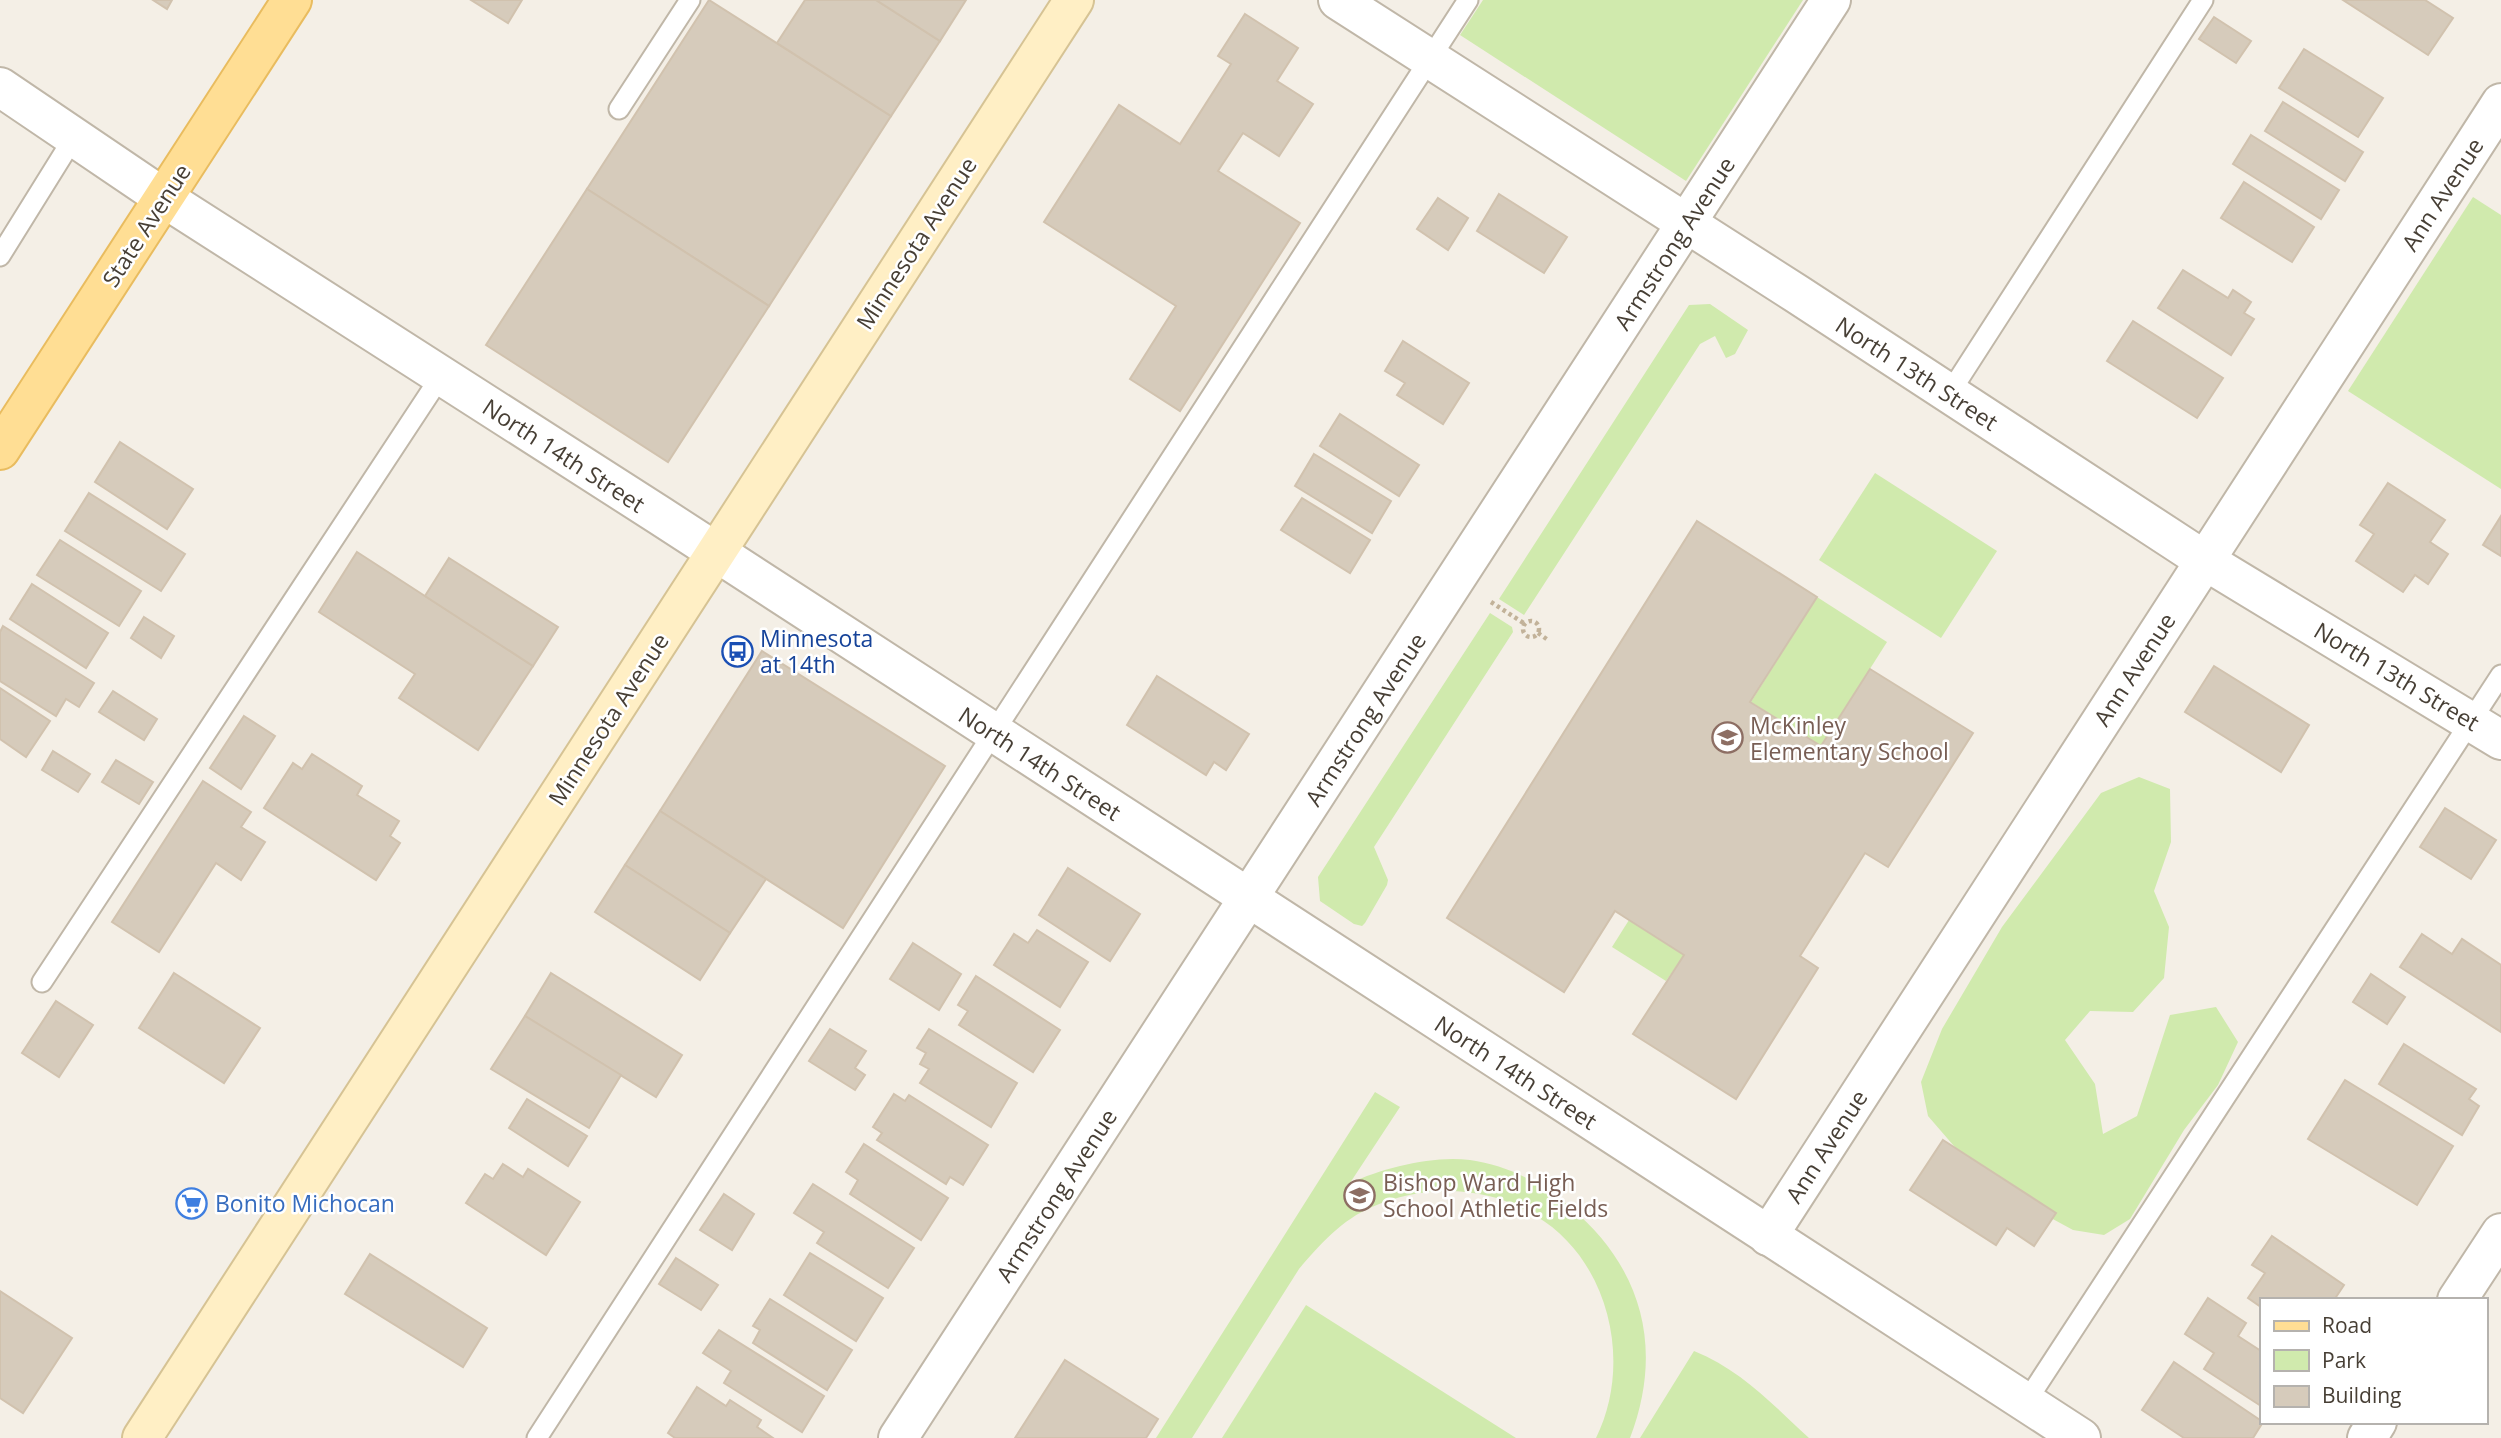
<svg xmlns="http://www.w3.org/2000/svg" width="2501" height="1438" font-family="'Open Sans',sans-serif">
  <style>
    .green { fill: #d0eaad }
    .building { fill: #d6cbbb; stroke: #d1c2ae; stroke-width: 2 }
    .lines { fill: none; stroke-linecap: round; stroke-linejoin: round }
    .service-casing { stroke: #c0b7a8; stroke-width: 23 }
    .minor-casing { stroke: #c0b7a8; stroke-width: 42 }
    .tertiary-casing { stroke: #c0b7a8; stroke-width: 42 }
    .secondary-casing { stroke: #d6c394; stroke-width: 42 }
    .primary-casing { stroke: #e9bc5f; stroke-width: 42 }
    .path { stroke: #c2b299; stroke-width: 4.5; stroke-dasharray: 3.5 3.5; stroke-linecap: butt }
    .service { stroke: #fff; stroke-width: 19 }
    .minor { stroke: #fff; stroke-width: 38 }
    .tertiary { stroke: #fff; stroke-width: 38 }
    .secondary { stroke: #ffefc5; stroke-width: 38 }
    .primary { stroke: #ffde94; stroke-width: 38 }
    .labels { text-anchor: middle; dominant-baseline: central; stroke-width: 5; stroke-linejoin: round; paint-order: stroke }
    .street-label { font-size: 23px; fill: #473f35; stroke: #fff }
    .transit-label { font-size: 23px; fill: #164399; stroke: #fff; text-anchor: start }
    .education-label { font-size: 23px; fill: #785e54; stroke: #fff; text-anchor: start }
    .shop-label { font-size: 23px; fill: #366cbe; stroke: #fff; text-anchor: start }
  </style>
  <rect width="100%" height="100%" fill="#f4efe6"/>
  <!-- green -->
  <g class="green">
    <path d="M1483,0H1803L1686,181L1460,35Z"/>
    <path d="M2473,197L2501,215V489L2348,391Z"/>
    <path d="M1710,304L1748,330L1735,354L1726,358L1715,336L1700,344L1524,615L1499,599L1689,305Z"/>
    <path d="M1875,473L1997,551L1941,638L1819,560Z"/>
    <path d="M1817,597L1887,642L1821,746L1751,702Z"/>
    <path d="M1490,613L1512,627L1513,632L1374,847L1388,880L1387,885L1365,923L1362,926L1354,924L1320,901L1318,877Z"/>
    <path d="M2139,777L2170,789L2171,842L2154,891L2169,927L2164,978L2133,1012L2090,1011L2065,1040L2095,1084L2103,1134L2137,1116L2170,1015L2216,1007L2238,1042L2218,1085L2184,1130L2130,1219L2104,1235L2073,1230L2016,1199L1966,1160L1928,1116L1921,1082L1942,1029L2002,927L2101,793Z"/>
    <path d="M1629,920L1684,955L1666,981L1612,947Z"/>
    <path d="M1375,1092L1400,1107L1350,1183C1383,1168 1433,1155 1470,1160C1507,1165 1542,1183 1570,1207C1643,1268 1664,1349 1630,1438H1596C1633,1364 1610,1260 1536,1216C1487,1185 1425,1184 1372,1207C1343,1219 1319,1245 1299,1269L1192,1438H1156Z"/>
    <path d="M1306,1305L1516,1438H1222Z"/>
    <path d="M1694,1351C1741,1370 1772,1404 1809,1438H1640Z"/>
  </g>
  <!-- building -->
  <g class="building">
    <path d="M153,0H172L167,9Z"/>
    <path d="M471,0H522L508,23Z"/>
    <path d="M709,0L891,116L769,306L587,189Z"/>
    <path d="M805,0H876L940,41L891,116L777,43Z"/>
    <path d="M876,0H966L940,41Z"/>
    <path d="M2343,0H2425L2453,18L2428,55Z"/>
    <path d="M1245,14L1298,48L1277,81L1313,104L1279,156L1243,133L1218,171L1300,223L1180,411L1130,379L1176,306L1044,222L1119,105L1180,144L1231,64L1218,56Z"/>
    <path d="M2214,17L2251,41L2236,63L2199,39Z"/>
    <path d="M2304,49L2383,98L2358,137L2279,88Z"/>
    <path d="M2283,102L2363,152L2345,181L2265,131Z"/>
    <path d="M2251,135L2339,190L2321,219L2233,164Z"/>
    <path d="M2244,182L2314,227L2292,262L2221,218Z"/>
    <path d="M587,189L769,306L668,462L486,345Z"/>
    <path d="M1499,194L1567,237L1544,273L1477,231Z"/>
    <path d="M1438,198L1468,218L1448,250L1417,229Z"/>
    <path d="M2183,270L2228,298L2233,290L2251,302L2244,313L2254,319L2231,355L2158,308Z"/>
    <path d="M2133,321L2223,378L2197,418L2107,361Z"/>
    <path d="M1403,341L1469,383L1443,424L1397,395L1405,383L1385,371Z"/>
    <path d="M1340,414L1419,465L1399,496L1320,446Z"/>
    <path d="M120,442L193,489L167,529L95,482Z"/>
    <path d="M1314,454L1391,501L1372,533L1295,486Z"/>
    <path d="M2388,483L2445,520L2430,542L2448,554L2428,584L2415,575L2403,592L2356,561L2374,534L2360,525Z"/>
    <path d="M89,493L185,554L161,591L65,531Z"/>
    <path d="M1302,498L1370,540L1350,573L1281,530Z"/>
    <path d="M2501,516V556L2483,545Z"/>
    <path d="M1697,521L1817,597L1750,702L1821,746L1870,669L1973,733L1888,867L1865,853L1800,956L1818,968L1736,1099L1633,1034L1684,955L1629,920L1615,911L1564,992L1447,918Z"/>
    <path d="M60,540L141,591L119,626L37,575Z"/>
    <path d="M357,552L533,666L478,750L399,698L415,674L319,612Z"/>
    <path d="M449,558L558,627L533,666L425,596Z"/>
    <path d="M32,584L108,633L86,668L10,619Z"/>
    <path d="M144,617L174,636L161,658L131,638Z"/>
    <path d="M3,626L94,683L79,707L66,699L56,716L0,681V632Z"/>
    <path d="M762,651L945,766L843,928L660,811Z"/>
    <path d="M2214,666L2309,725L2281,772L2185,712Z"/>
    <path d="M1157,676L1249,734L1226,770L1214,762L1206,775L1127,725Z"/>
    <path d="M0,688L50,721L26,757L0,739Z"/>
    <path d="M113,691L157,719L144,740L99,712Z"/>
    <path d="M244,716L275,736L241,789L210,768Z"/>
    <path d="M53,751L90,774L78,792L42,770Z"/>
    <path d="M312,754L362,786L357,795L399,821L390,836L400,843L376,880L264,808L293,763L302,769Z"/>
    <path d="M116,760L153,782L139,804L102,782Z"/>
    <path d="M203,781L251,812L241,827L265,842L241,880L216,863L159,952L112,922Z"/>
    <path d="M2445,808L2496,840L2471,879L2420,847Z"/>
    <path d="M660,811L766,879L730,933L625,865Z"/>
    <path d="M625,865L730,933L700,980L595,912Z"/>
    <path d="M1068,868L1140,914L1110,961L1039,915Z"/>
    <path d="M1037,930L1088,962L1060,1007L994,965L1014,934L1028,943Z"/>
    <path d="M2422,934L2452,954L2462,939L2501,965V1032L2400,967Z"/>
    <path d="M913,943L961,974L939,1010L890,979Z"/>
    <path d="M174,973L260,1028L224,1083L139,1028Z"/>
    <path d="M551,973L682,1055L656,1097L525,1016Z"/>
    <path d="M2371,974L2405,997L2387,1024L2353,1002Z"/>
    <path d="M976,976L1060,1030L1033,1072L959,1025L968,1011L958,1005Z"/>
    <path d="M56,1001L93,1025L59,1077L22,1053Z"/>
    <path d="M525,1016L621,1075L589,1128L491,1069Z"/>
    <path d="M830,1029L866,1051L855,1068L865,1075L855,1090L809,1061Z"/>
    <path d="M929,1029L1017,1083L991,1127L920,1083L929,1069L920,1064L926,1053L917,1048Z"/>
    <path d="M2404,1044L2476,1089L2469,1099L2479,1106L2462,1135L2379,1084Z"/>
    <path d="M2345,1080L2453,1146L2417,1205L2308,1139Z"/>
    <path d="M894,1094L905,1101L909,1095L988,1145L963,1185L950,1177L946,1184L877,1140L882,1133L873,1127Z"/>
    <path d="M527,1099L587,1136L568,1166L509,1128Z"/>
    <path d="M1943,1140L2056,1213L2034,1246L2007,1228L1996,1245L1910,1190Z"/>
    <path d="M864,1144L948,1198L921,1240L850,1194L858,1180L846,1172Z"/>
    <path d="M503,1164L523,1177L528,1169L580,1202L546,1255L466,1203L485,1174L493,1179Z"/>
    <path d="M813,1184L914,1248L888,1288L817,1243L824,1232L794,1213Z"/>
    <path d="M724,1194L754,1214L732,1250L700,1230Z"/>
    <path d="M2272,1236L2344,1285L2334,1300H2261V1307L2248,1298L2265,1273L2252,1265Z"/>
    <path d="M810,1253L883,1298L856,1341L784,1295Z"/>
    <path d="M370,1254L487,1328L463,1367L345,1294Z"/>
    <path d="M676,1258L718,1285L701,1310L659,1284Z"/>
    <path d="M0,1291L72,1338L23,1413L0,1398Z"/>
    <path d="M2208,1298L2246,1323L2238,1336L2261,1351V1406L2204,1369L2214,1353L2185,1334Z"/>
    <path d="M770,1299L852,1350L827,1390L753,1343L760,1330L753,1326Z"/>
    <path d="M719,1330L824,1396L802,1432L724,1383L731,1371L703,1353Z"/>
    <path d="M1065,1360L1158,1419L1146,1438H1015Z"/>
    <path d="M2174,1362L2263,1422L2253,1438H2184L2142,1410Z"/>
    <path d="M697,1387L726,1406L730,1400L761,1420L757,1427L773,1438H675L668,1433Z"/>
  </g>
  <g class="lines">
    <defs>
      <g id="service">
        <path d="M619,109L690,0"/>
        <path d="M0,256L74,137"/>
        <path d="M1949,394L2203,0"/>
        <path d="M42,982L441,376"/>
        <path d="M2026,1402L2501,675"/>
        <path d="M537,1438L1468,0"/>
      </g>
      <g id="minor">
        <path d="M0,87L164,198L659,515L2081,1438"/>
        <path d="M1768,1236L2501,103"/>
        <path d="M2457,1300L2501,1233"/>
        <path d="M898,1438L1831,0"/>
        <path d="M2367,1438L2377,1422"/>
      </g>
      <path id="tertiary" d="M1338,0L1797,294L2204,560L2501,740"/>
      <path id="secondary" d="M142,1438L1074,0"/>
      <path id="primary" d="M0,450L292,0"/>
    </defs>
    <!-- service casing -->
    <use href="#service" class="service-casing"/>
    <!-- minor casing -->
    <use href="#minor" class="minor-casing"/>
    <!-- tertiary casing -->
    <use href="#tertiary" class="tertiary-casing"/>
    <!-- secondary casing -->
    <use href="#secondary" class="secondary-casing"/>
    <!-- primary casing -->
    <use href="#primary" class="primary-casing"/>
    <!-- path -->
    <g class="path">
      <path d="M1491,602L1525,624"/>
      <circle cx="1531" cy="629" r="8"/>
      <path d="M1538,633L1548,640"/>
    </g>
    <!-- service -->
    <use href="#service" class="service"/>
    <!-- minor -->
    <use href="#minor" class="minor"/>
    <!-- tertiary -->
    <use href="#tertiary" class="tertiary"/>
    <!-- secondary -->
    <use href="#secondary" class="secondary"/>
    <!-- primary -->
    <use href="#primary" class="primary"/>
  </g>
  <!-- icons -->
  <defs>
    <symbol id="bus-ring" viewBox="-11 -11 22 22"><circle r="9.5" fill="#fff" stroke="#1a4fb4" stroke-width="1.5"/><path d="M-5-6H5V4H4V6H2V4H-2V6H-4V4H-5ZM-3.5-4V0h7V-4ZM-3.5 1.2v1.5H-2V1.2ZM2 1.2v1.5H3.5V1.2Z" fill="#1a4fb4"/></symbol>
    <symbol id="school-ring" viewBox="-11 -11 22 22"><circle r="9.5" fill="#fff" stroke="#8d6e63" stroke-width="1.5"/><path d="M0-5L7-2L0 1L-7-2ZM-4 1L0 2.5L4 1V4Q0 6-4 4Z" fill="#8d6e63"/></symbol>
    <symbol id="supermarket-ring" viewBox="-11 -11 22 22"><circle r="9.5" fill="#fff" stroke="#3f7fe0" stroke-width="1.5"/><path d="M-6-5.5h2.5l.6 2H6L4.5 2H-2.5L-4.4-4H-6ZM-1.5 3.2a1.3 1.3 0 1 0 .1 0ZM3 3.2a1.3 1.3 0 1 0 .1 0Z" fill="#3f7fe0"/></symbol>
  </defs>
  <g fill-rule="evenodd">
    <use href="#bus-ring" x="720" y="634" width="35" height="35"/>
    <use href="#school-ring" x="1710" y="720" width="35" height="35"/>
    <use href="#school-ring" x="1342" y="1178" width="35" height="35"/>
    <use href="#supermarket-ring" x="174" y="1186" width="35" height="35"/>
  </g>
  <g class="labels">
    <!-- street labels -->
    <g class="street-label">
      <text transform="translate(2442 194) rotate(-57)">Ann Avenue</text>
      <text transform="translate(146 225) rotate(-57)">State Avenue</text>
      <text transform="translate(916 243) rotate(-57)">Minnesota Avenue</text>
      <text transform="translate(1674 243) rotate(-57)">Armstrong Avenue</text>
      <text transform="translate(1917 373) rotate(33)">North 13th Street</text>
      <text transform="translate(564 455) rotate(33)">North 14th Street</text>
      <text transform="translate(2134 669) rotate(-57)">Ann Avenue</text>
      <text transform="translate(2397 676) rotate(31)">North 13th Street</text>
      <text transform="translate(608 719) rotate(-57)">Minnesota Avenue</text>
      <text transform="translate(1365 719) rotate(-57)">Armstrong Avenue</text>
      <text transform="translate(1040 763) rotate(33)">North 14th Street</text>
      <text transform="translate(1516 1072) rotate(33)">North 14th Street</text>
      <text transform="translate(1826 1146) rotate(-57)">Ann Avenue</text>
      <text transform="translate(1056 1195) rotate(-57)">Armstrong Avenue</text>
    </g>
    <!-- transit labels -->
    <g class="transit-label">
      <text x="760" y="638">Minnesota<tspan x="760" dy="26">at 14th</tspan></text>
    </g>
    <!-- education labels -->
    <g class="education-label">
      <text x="1750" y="725">McKinley<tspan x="1750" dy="26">Elementary School</tspan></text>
      <text x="1383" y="1182">Bishop Ward High<tspan x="1383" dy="26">School Athletic Fields</tspan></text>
    </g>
    <!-- shop labels -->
    <g class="shop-label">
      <text x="215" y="1203">Bonito Michocan</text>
    </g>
  </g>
  <!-- legend -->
  <rect x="2260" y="1298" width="228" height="126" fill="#ffffff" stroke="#b5b2ae" stroke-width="2"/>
  <rect x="2274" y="1321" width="35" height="10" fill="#ffde94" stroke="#b5b2ae" stroke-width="2"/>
  <text x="2322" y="1333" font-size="21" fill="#473f35">Road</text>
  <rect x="2274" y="1350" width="35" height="21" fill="#d0eaad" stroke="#b5b2ae" stroke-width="2"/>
  <text x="2322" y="1368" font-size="21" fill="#473f35">Park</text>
  <rect x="2274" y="1386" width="35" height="21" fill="#d6cbbb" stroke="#b5b2ae" stroke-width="2"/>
  <text x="2322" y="1403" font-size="21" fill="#473f35">Building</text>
</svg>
